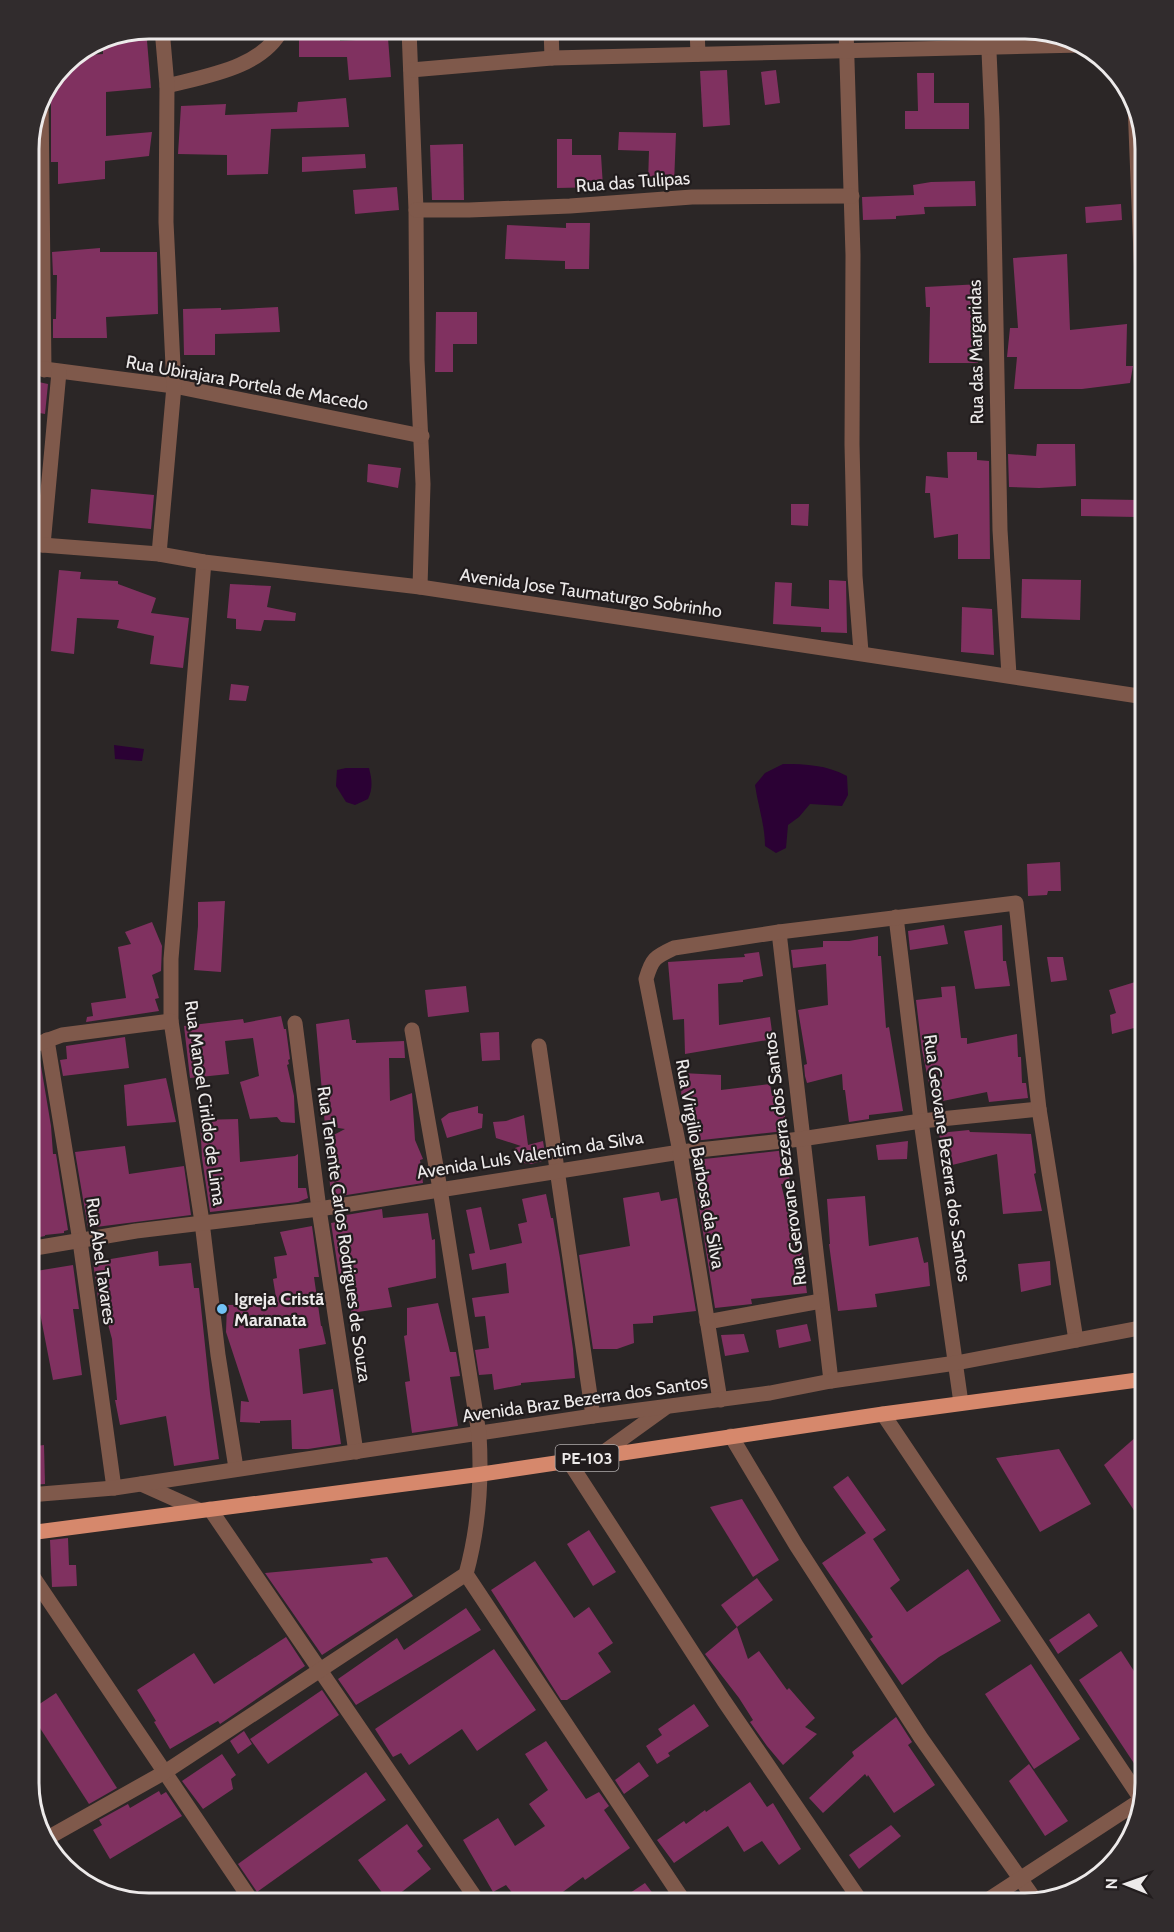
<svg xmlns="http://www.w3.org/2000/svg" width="1174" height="1932" font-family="Cabin,sans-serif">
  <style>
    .water { fill: #2b0134 }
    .building { fill: #803160 }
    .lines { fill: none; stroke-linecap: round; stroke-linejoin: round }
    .minor { stroke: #7f594b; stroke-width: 15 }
    .tertiary { stroke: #7f594b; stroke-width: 15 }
    .primary { stroke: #d6886c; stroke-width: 15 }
    .poi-dot { fill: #71c1f5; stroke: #211c1d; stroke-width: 2 }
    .labels { text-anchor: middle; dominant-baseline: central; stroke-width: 4.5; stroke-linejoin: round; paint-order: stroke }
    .shield { fill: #211c1d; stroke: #b0acac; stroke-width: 1.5 }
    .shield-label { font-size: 16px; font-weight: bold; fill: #edeaea }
    .street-label { font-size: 18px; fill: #edeaea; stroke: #211c1d }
    .poi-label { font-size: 18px; font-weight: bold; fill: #edeaea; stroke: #211c1d; text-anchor: start }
    .rim { fill: none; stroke: #edeaea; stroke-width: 3 }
  </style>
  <rect width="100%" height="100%" fill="#2b2626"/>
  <!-- water -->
  <g class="water">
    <path d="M114,745L144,749L142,761L115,759Z"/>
    <path d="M783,764C807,764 826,765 847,776L848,795L842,806L810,804L799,817L788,825L786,848L776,853L765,846C765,825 758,806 755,785L765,773Z"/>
    <path d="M346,768H369C372,780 373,788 368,799L355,805L346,802L336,786L337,770Z"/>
  </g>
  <!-- building -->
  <g class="building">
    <path d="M146,29L151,88L106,92V136L152,132L149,156L105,161V179L58,184V162H51V97L47,89L64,63L75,56L103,54V38Z"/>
    <path d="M299,29H340V41L388,38L391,77L349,80L347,57H299Z"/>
    <path d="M727,70L730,125L703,127L700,71Z"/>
    <path d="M776,70L780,103L765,105L761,72Z"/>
    <path d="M917,73H934V103H969V129H905V111H918Z"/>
    <path d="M346,98L349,127L271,129L268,174L227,175V155L178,154L181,106L226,104L225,115L297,112L298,102Z"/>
    <path d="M619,132L676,133L674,184L648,183L649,151L618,150Z"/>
    <path d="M557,139H572V155H601L603,187L557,188Z"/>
    <path d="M463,144L464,200H432L430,145Z"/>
    <path d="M365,154L366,168L302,172V157Z"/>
    <path d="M975,181L976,206L924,207L925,214L896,216V219L863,220L862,197L914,195L913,185L931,182Z"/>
    <path d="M397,187L399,210L355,214L353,190Z"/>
    <path d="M1121,204L1122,220L1086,223L1085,207Z"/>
    <path d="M566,223H590L589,269H565V261L505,259L507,225L566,228Z"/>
    <path d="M100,248V252H157L158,314L106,317L107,338H53V319H56L57,275H53L52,252Z"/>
    <path d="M1067,254L1070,330L1127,324L1126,366H1133L1130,383L1082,389H1014L1017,357H1007L1010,328H1018L1013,258Z"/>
    <path d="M981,284L982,305H978V363H929L930,307H926L925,287Z"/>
    <path d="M278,307L280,332L215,334V355H184L183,309L221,308V310Z"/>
    <path d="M436,312H477V344H453V372H435Z"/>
    <path d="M29,380L48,384L45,414L29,411Z"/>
    <path d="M1037,444H1075L1076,486L1039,488L1009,487L1008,454L1036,456Z"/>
    <path d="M947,452H977V460L989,461L990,559H958V534L934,538L930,493H925L926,476L948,478Z"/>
    <path d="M368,464L401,468L398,488L367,482Z"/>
    <path d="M91,489L154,495L151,529L88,523Z"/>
    <path d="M1081,499L1138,500L1137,517L1081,516Z"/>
    <path d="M791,504H809L808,526L791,525Z"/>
    <path d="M59,570L81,572L80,579L118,581V584L156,598L151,613L189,618L183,668L150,664L154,636L117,628L119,620L77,618L74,654L51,651Z"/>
    <path d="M1022,579L1081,580L1080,620L1021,618Z"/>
    <path d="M829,580L846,581L847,633L821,632V627L773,624L775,582L792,583L791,606L829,609Z"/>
    <path d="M230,584L271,586L267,607L296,613L295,621L264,620L261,631L236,629V619L227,618Z"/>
    <path d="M962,607L992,609L994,655L961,652Z"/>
    <path d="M231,684L249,686L246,701L229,700Z"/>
    <path d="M1060,862L1061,891H1048L1047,895L1028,896L1027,864Z"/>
    <path d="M225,901L221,972L194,970L198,926V902Z"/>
    <path d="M152,922L162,946L161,971L152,975L159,998L155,999L159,1011L86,1022L87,1017L93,1016L91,1003L126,998L118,947L131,944L125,932Z"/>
    <path d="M944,925L948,944L910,950L908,931Z"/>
    <path d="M1002,925L1003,961H1006L1010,986L975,989L964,931Z"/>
    <path d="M878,936V956H881L886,1028L889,1027L903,1111L869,1115V1119L849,1122L845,1090H843L842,1074L807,1083L805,1076L804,1065L807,1064L798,1010L828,1005L826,964L793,968L791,950L823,947V941H849Z"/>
    <path d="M759,952L763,976L743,980V982L718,984L719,1025L770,1017L773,1039L685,1054L684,1019L673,1020L668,962L745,957L744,954Z"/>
    <path d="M1047,957H1063L1067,980L1051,982Z"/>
    <path d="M1145,979V1025L1112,1034L1110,1015L1116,1013L1109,990Z"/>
    <path d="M466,986L469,1012L428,1017L425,990Z"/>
    <path d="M955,986L961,1038H967V1044L1017,1034L1018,1057H1021L1022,1083H1026L1028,1098L989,1102L987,1092L933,1103L922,1050L916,1000L942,997L941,987Z"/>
    <path d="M281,1016L284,1029H286L290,1059L288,1060L289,1064L287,1065L294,1096L295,1123L281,1122L277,1117L250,1119L240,1082L259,1076L253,1038L225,1041L229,1074L190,1078L184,1026L243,1019L244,1023Z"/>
    <path d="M349,1019L352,1040H356V1043L404,1041L405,1058H389L390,1101L412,1093L415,1140L423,1159L420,1160L423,1183L334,1197L330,1185L326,1139L345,1129L325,1126L316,1024Z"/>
    <path d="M499,1032L500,1060L482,1061L480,1033Z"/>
    <path d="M125,1037L129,1068L63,1076L60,1060L67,1059L66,1046Z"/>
    <path d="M39,1054L51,1126L53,1154H56L68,1230L64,1231V1233L45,1235V1236L29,1239V1168H31L29,1057Z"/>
    <path d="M682,1073L721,1075V1090L770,1084L772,1096L779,1095L780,1111L785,1110V1131L693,1141L687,1098H681Z"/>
    <path d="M166,1078L176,1122L127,1126L124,1085Z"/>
    <path d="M478,1106V1113L483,1114L482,1128L447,1138L441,1119L449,1113Z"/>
    <path d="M524,1115L528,1145L543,1141L546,1160L531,1164L517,1162L515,1148L521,1146L496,1138L493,1122L506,1121Z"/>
    <path d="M238,1119L240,1162L295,1156L298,1154V1188H306L308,1198L298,1202L210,1212L202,1158L200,1120Z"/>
    <path d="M969,1130L970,1132L1031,1134L1036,1173L1034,1174L1042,1211L1003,1214L997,1154L944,1167L939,1133Z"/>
    <path d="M908,1141L907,1159L878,1160L876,1145Z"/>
    <path d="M125,1146L129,1174L184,1166L191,1215L88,1228L75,1152Z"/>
    <path d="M786,1150L790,1183L781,1184L792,1229L794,1251L801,1250L807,1293L751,1299L752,1304L715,1308L696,1188L695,1160Z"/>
    <path d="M659,1192L661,1201L677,1198L696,1311L653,1316V1323L633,1324L634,1343L617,1349H593L579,1255L630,1246L623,1198Z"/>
    <path d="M546,1194L551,1218H553L560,1258L573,1349L575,1378L521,1383V1385L494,1390L492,1374L479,1375L475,1350L489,1348L485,1316L475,1317L472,1298L509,1293L506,1263L472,1270L469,1254L475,1253L466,1210L481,1207L490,1250L522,1243L518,1224L527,1222L522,1199Z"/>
    <path d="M865,1196L869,1246L918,1237L924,1263L928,1262L930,1286L875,1294L877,1307L838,1311L829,1244H830L827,1199Z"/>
    <path d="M382,1209L383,1218L428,1213L432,1240L435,1239L436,1278L388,1288L392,1307L351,1313V1274L339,1275L331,1223L342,1221L340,1216Z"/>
    <path d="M312,1226L319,1277H314L321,1326H322L326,1344L299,1349L303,1394L333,1389L341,1444L308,1449H292L291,1420L260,1421V1423L240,1422L241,1401L249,1402L226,1332L227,1305L277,1304L273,1279L277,1278L274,1257L287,1255L280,1232Z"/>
    <path d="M158,1251L159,1266L191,1263L194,1288H199L210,1393L219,1459L174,1466L166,1416L120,1425L115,1400H117L112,1339L103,1306H99L93,1262Z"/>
    <path d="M1050,1261L1051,1285L1021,1292L1018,1264Z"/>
    <path d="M73,1265L79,1309H73L82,1375L53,1380L40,1313H37L30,1272Z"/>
    <path d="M438,1303L450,1352H456L460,1376L450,1377L458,1426L412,1433L405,1382L410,1381L404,1336L407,1335V1308Z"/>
    <path d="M807,1324L811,1341L779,1348L776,1330Z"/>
    <path d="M744,1334L749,1352L725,1356L721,1335Z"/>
    <path d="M1145,1429V1527L1104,1465Z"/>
    <path d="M44,1445L45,1484L29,1485V1447Z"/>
    <path d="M1059,1449L1091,1504L1040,1532L996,1458Z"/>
    <path d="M848,1476L886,1530L873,1539L900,1580L890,1588L907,1612L968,1569L1001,1621L939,1657L902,1685L870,1639L873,1637L822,1563L866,1533L833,1487Z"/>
    <path d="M742,1499L779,1560L753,1577L710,1507Z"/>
    <path d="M589,1530L616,1572L593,1586L567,1544Z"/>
    <path d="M68,1538L69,1565H76L77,1586L52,1587L50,1540Z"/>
    <path d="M387,1557L413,1596L322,1655L265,1573L373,1563L370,1559Z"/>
    <path d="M535,1561L574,1618L589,1607L613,1643L598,1653L611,1672L567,1700H561L491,1590Z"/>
    <path d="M757,1578L773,1600L737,1627L721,1605Z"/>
    <path d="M466,1608L481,1630L356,1705L338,1679L397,1638L404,1650Z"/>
    <path d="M1089,1613L1098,1626L1058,1654L1049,1640Z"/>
    <path d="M737,1627L748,1659L759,1651L787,1690L789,1688L815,1718L805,1727L817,1734L783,1765L767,1746L750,1722L753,1720L739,1698L705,1654Z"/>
    <path d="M286,1637L305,1666L220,1724L218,1721L170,1749L154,1722L156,1721L137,1690L194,1653L214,1684Z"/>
    <path d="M494,1649L536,1710L477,1751L462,1729L409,1765L401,1753L393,1757L375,1729Z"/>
    <path d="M1121,1651L1145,1688V1780L1079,1680Z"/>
    <path d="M1031,1664L1080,1739L1034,1769L985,1694Z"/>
    <path d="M322,1690L339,1715L268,1764L250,1739Z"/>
    <path d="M56,1693L117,1788L89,1804L29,1711Z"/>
    <path d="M694,1704L709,1726L668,1753L670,1756L657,1764L646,1746L662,1735L658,1729Z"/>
    <path d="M896,1717L912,1742L908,1745L935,1785L894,1813L868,1775L867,1777L865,1774L823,1813L809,1798L854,1756L852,1752Z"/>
    <path d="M244,1731L252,1744L238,1754L230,1741Z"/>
    <path d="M546,1741L586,1799L599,1792L609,1806L604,1810L630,1848L585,1880L583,1877L548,1903H520L506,1885L493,1892L463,1840L498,1818L515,1846L545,1826L529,1804L548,1790L525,1754Z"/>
    <path d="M222,1754L236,1775L231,1779L233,1789L203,1809L182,1781Z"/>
    <path d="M639,1762L649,1776L624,1794L615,1780Z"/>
    <path d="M1029,1764L1068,1821L1045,1836L1009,1781Z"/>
    <path d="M366,1772L386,1800L257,1892L238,1864Z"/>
    <path d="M750,1782L767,1807L773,1803L801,1849L779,1865L762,1841L744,1852L728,1826L674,1863L657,1840L684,1821L686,1824L705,1810L706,1812Z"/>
    <path d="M159,1791L161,1795L166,1792L182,1816L110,1859L93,1830L102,1825L99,1820L128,1804L130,1808Z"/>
    <path d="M407,1824L423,1846L417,1851L431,1869L389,1902L358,1860Z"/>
    <path d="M891,1825L901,1836L859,1869L849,1855Z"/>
    <path d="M645,1883L660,1903H615Z"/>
  </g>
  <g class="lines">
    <!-- minor -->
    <g class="minor">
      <path d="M409,29L416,210L417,360L423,484L420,587"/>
      <path d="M551,29L552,58"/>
      <path d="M697,29L698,54"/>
      <path d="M846,29L853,255L852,444L855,576L861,652"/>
      <path d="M988,29L992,119L1000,530L1009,675"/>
      <path d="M411,70L552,58L1082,45"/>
      <path d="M167,86C206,76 262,68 282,29"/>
      <path d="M41,97L44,370"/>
      <path d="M1135,104L1145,355"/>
      <path d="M416,210H469L570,206L692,197L852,196"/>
      <path d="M29,367L174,386L422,436"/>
      <path d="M43,545L59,372"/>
      <path d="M159,554L174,386L166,222L167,86L162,29"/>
      <path d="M204,562L171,959V1021L202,1222L218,1355L236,1468"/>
      <path d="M896,917L921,1121L961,1403"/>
      <path d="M779,932L831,1381"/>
      <path d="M295,1023L319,1209L356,1452"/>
      <path d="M47,1040L80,1241L114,1488"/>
      <path d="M539,1046L593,1416"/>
      <path d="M29,1047L62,1035L171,1021"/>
      <path d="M29,1249L136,1231L319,1209L680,1152L801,1139L921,1121L1039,1109"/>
      <path d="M707,1322L821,1301"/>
      <path d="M720,1400L680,1152L646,979C652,958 655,957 674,948L779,932L1016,903L1039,1109L1076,1340"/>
      <path d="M883,1414L1141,1799"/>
      <path d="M731,1436L796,1545L921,1738L1036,1901"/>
      <path d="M597,1457L665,1408"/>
      <path d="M568,1460L724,1701L862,1903"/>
      <path d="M141,1484L199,1510"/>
      <path d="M29,1495L114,1488L593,1416L770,1393L831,1381L956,1363L1145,1327"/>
      <path d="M210,1509L479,1903"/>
      <path d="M29,1571L253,1903"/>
      <path d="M466,1574L685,1903"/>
      <path d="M44,1840L165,1772L466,1574C479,1527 482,1482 479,1434L440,1189L412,1030"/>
      <path d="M983,1903L1141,1800"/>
    </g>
    <!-- tertiary -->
    <path class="tertiary" d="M29,544L159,554L204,562L420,587L1145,697"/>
    <!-- primary -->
    <path class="primary" d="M29,1533L482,1474L883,1414L1145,1379"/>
  </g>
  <!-- markers -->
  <circle class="poi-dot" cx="222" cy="1309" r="6"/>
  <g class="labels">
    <!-- shield labels -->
    <rect class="shield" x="555.5" y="1445" width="63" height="26" rx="4.5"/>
    <g class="shield-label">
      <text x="587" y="1458">PE-103</text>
    </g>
    <!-- street labels -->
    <g class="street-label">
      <text transform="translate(633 182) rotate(-4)">Rua das Tulipas</text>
      <text transform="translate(976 352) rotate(-91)">Rua das Margaridas</text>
      <text transform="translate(247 383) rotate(10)">Rua Ubirajara Portela de Macedo</text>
      <text transform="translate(591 593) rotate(8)">Avenida Jose Taumaturgo Sobrinho</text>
      <text transform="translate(205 1103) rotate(82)">Rua Manoel Cirildo de Lima</text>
      <text transform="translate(530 1155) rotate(-9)">Avenida LuIs Valentim da Silva</text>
      <text transform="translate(947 1158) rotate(82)">Rua Geovane Bezerra dos Santos</text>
      <text transform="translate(785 1159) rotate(-97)">Rua Gerovane Bezerra dos Santos</text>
      <text transform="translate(700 1164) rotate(80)">Rua Virgilio Barbosa da Silva</text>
      <text transform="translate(344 1234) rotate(82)">Rua Tenente Carlos Rodrigues de Souza</text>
      <text transform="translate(101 1261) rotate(82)">Rua Abel Tavares</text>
      <text transform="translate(585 1399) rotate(-8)">Avenida Braz Bezerra dos Santos</text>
    </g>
    <!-- poi labels -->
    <g class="poi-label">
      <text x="234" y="1299">Igreja Cristã<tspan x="234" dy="21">Maranata</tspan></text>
    </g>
  </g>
  <!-- crop -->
  <path d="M0 0H1174V1932H0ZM149 39H1025A110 110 0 0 1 1135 149V1783A110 110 0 0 1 1025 1893H149A110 110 0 0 1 39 1783V149A110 110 0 0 1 149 39Z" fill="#312c2d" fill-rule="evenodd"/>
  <path class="rim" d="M149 39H1025A110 110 0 0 1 1135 149V1783A110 110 0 0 1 1025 1893H149A110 110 0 0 1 39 1783V149A110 110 0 0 1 149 39Z"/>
  <!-- north arrow -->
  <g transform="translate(1126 1884) rotate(271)" stroke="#211c1d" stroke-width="4.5" paint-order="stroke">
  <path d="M0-4.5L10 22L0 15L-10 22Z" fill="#edeaea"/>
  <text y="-9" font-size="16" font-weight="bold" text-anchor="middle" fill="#edeaea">N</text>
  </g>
</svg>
